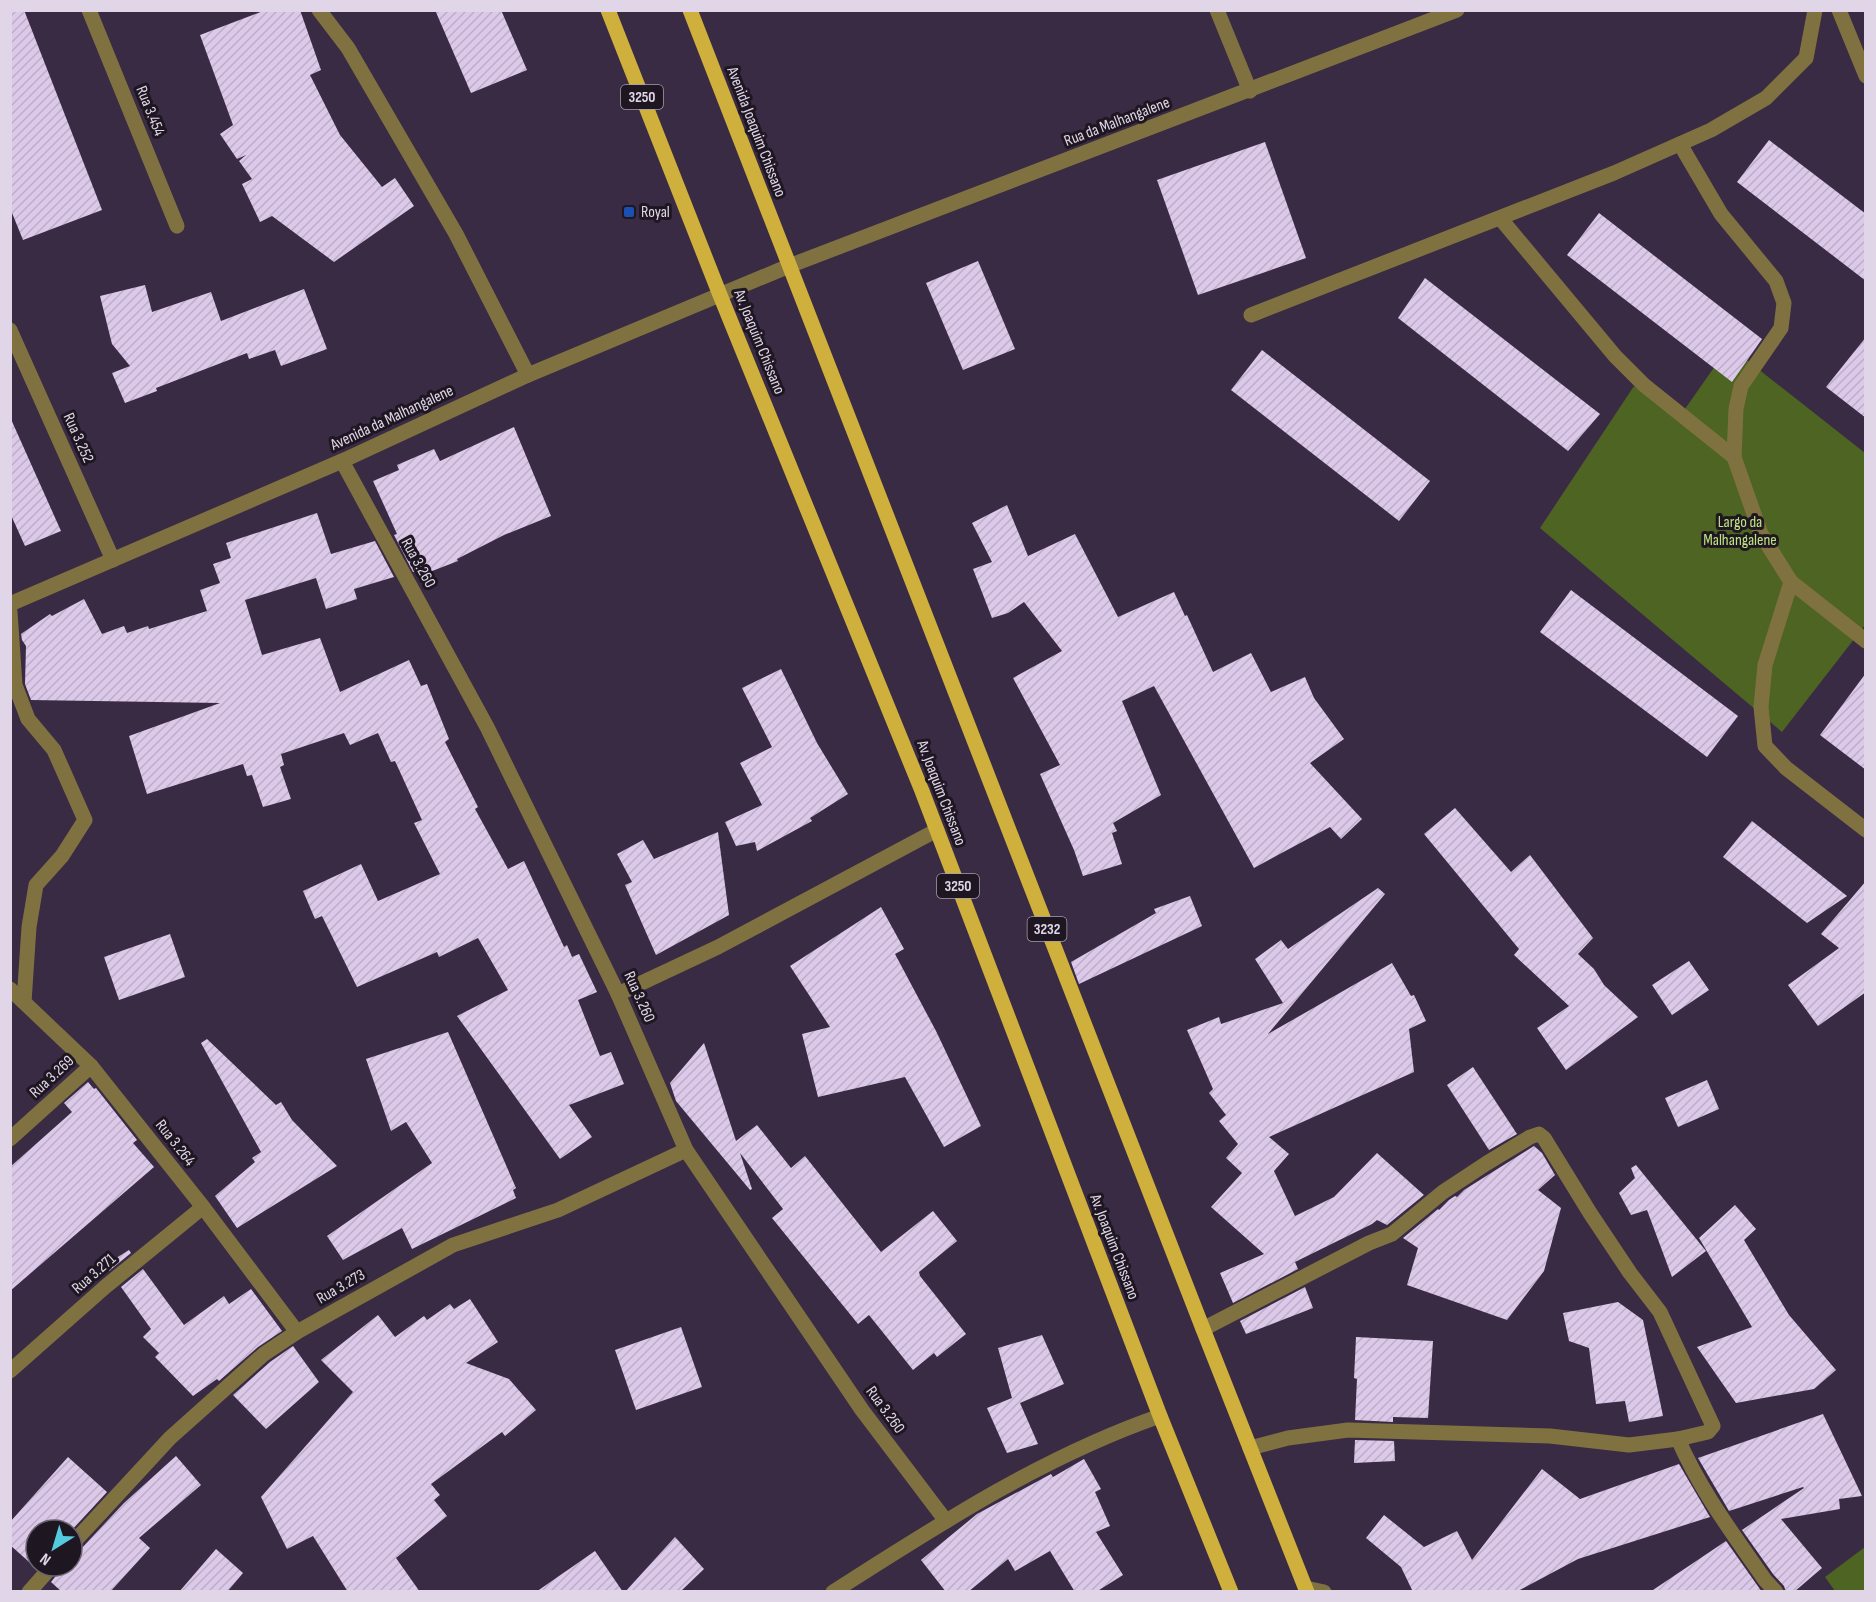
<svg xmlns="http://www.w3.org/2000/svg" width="1876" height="1602" font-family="'Sofia Sans Condensed',sans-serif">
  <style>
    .park { fill: #4e6422 }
    .building { fill: url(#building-hatch) }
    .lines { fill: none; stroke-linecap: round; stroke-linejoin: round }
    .minor { stroke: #807240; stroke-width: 15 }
    .major { stroke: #cfb03c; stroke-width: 15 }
    .transit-dot { fill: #1a4fb4; stroke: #1e1722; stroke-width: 2 }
    .labels { text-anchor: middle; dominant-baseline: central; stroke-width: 6; stroke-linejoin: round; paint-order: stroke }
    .shield { fill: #1e1722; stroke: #a69dac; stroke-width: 1.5 }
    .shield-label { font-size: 15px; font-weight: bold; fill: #e0d6e7 }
    .street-label { font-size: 16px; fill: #e0d6e7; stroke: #1e1722 }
    .poi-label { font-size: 16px; fill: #e0d6e7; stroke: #1e1722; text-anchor: start }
    .park-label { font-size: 16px; fill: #c0e382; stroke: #1e1722 }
  </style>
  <defs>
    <pattern id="building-hatch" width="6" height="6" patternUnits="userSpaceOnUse" patternTransform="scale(1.5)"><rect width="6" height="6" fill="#dcc9e9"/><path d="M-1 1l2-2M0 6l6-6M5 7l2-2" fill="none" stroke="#bdaec8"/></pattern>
  </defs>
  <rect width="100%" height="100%" fill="#3a2b44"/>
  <!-- park -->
  <g class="park">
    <path d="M1729,346L1865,453V625L1782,732L1540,528L1634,386L1678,419Z"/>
    <path d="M1865,1547V1591H1835L1825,1577Z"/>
  </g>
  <!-- building -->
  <g class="building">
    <path d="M10,10H24L102,210L23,240L10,208Z"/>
    <path d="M266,10H300L321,70L310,75L340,135L382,187L395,178L414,206L334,262L272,216L260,222L242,184L252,179L239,161L246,155L237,159L220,134L233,125L200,35Z"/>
    <path d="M435,10H501L527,70L471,93Z"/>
    <path d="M1769,140L1866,214V281L1737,182Z"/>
    <path d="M1265,142L1306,258L1198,295L1157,180Z"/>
    <path d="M1599,213L1762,339L1732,382L1567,255Z"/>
    <path d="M978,261L1015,349L963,370L926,283Z"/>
    <path d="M1425,278L1600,414L1568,451L1398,318Z"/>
    <path d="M145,285L152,312L211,292L221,321L304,289L327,349L281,366L275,350L249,359L247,353L156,388L157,391L125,403L112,373L130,366L112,344L100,296Z"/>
    <path d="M1866,337V418L1826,387Z"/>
    <path d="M1262,350L1430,481L1399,521L1231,390Z"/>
    <path d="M10,417L61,531L25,546L10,513Z"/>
    <path d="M514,427L551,516L504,535L457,559L458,561L427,573L425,568L413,572L394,535L397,534L373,481L399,470L397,465L434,449L440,461Z"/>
    <path d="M1007,505L1028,556L1075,534L1118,617L1174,592L1185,616L1187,615L1213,672L1251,653L1271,692L1305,677L1314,698L1344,739L1310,763L1362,819L1341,839L1330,827L1254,868L1154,686L1122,701L1161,795L1113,823L1117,831L1112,833L1122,864L1083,876L1074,850L1040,774L1060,765L1013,678L1062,651L1024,602L1008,613L992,618L973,569L992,562L972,523Z"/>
    <path d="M317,513L331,554L375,541L394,577L354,589L357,599L326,609L316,578L245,600L262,655L320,638L340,692L409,660L421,686L427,684L449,739L445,742L478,807L475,809L508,869L524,861L564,947L567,945L572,957L579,954L597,992L578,1000L600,1056L611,1052L624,1084L569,1105L592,1137L560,1159L457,1016L508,990L478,938L439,957L437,952L357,987L322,916L315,919L303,891L361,864L378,901L440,874L414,823L422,820L395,761L391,762L378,733L350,745L344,733L281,754L284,765L280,767L291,799L263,807L252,775L247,776L243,764L147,794L129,736L220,703L31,700L25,684L26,646L22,640L21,634L50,614L52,616L84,599L102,634L124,626L127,633L148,626L149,629L207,611L200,590L220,583L213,564L231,558L226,543Z"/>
    <path d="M1571,590L1738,716L1707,757L1540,632Z"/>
    <path d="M781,669L817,743L848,794L810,818L812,821L757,851L755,842L736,846L725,822L762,805L740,763L772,747L742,688Z"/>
    <path d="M1866,673V770L1820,735Z"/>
    <path d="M1455,808L1511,872L1530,855L1593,938L1578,954L1594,969L1604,985L1638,1017L1566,1070L1537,1028L1569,1006L1514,955L1519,949L1424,834Z"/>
    <path d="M1752,821L1847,896L1807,923L1723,857Z"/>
    <path d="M718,832L729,915L656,955L625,885L632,882L617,854L643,840L654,859Z"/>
    <path d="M1866,881V992L1818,1026L1788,985L1839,948L1821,934Z"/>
    <path d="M1378,888L1385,894L1268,1034L1392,963L1411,996L1414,995L1426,1021L1409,1029L1414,1072L1269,1137L1289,1154L1274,1171L1295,1216L1334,1197L1377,1153L1424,1195L1387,1225L1377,1220L1372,1224L1295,1262L1298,1269L1233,1303L1220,1273L1264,1254L1211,1207L1242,1173L1226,1158L1238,1144L1219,1121L1226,1115L1209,1093L1213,1089L1187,1030L1219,1017L1221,1024L1283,1003L1255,959L1281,940L1288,949Z"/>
    <path d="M1190,896L1202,926L1079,984L1071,962L1156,913L1154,909Z"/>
    <path d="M881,907L904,949L895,954L936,1031L981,1126L944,1147L905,1077L818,1097L802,1034L830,1027L790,966Z"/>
    <path d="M170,934L185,977L119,1000L104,957Z"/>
    <path d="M1689,961L1709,990L1672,1015L1652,985Z"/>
    <path d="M448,1032L516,1188L513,1190L516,1198L412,1249L402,1228L343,1260L327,1236L432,1163L406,1122L391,1131L366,1059Z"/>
    <path d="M207,1039L276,1105L281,1102L292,1120L337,1166L237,1228L215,1196L255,1162L252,1158L261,1152L201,1043Z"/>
    <path d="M704,1043L736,1141L757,1125L791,1168L805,1156L881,1252L933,1211L957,1241L919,1272L920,1276L966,1334L937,1357L934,1353L913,1370L869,1315L858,1324L772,1218L783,1209L740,1153L752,1189L750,1190L676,1101L670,1083Z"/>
    <path d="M1473,1067L1517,1134L1489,1150L1447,1085Z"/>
    <path d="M1707,1080L1719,1109L1678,1127L1665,1098Z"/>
    <path d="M88,1082L94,1089L96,1088L137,1140L133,1143L154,1167L10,1291V1167L72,1112L64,1103Z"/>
    <path d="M1534,1146L1542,1153L1555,1175L1538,1190L1561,1208L1544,1271L1507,1320L1407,1285L1418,1248L1403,1238L1438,1209L1439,1210L1449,1200L1455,1196L1457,1197L1464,1190Z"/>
    <path d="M1636,1165L1706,1251L1672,1277L1647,1210L1631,1215L1619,1193L1635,1178L1631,1168Z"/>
    <path d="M1735,1205L1756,1229L1744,1240L1789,1315L1836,1370L1814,1389L1736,1403L1697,1347L1752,1327L1699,1238Z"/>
    <path d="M129,1250L131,1253L109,1271L105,1265Z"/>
    <path d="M143,1269L184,1325L224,1296L229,1304L251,1289L282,1331L258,1347L219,1381L217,1379L193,1396L155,1357L159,1353L143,1337L151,1329L121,1287Z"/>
    <path d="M1305,1287L1313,1308L1246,1334L1240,1321Z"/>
    <path d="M470,1299L498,1342L466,1363L509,1379L536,1410L505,1436L502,1432L431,1484L440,1495L434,1500L447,1516L396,1558L420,1592H348L313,1536L287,1549L261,1497L353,1392L321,1360L378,1315L395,1337L424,1316L427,1320L450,1304L454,1309Z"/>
    <path d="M1618,1302L1643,1320L1663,1416L1629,1422L1625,1401L1596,1404L1589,1348L1569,1341L1563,1313Z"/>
    <path d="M681,1327L702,1387L636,1410L615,1350Z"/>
    <path d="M1042,1335L1064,1384L1020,1403L1038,1444L1007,1453L987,1408L1012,1398L998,1348Z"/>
    <path d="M1356,1337L1433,1341L1428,1418L1393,1417V1422L1355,1420L1357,1379L1354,1378Z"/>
    <path d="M293,1346L319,1382L266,1429L233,1395L270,1362Z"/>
    <path d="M1823,1414L1862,1496L1839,1499L1840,1509L1781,1519L1822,1568L1794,1592H1786L1784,1586L1773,1574L1742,1530L1804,1488L1803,1487L1729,1511L1698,1458Z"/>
    <path d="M1355,1440L1394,1441L1395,1461L1354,1463Z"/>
    <path d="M176,1456L201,1485L139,1538L150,1548L110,1592H62L51,1582L59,1572L62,1566H72V1554L79,1551L124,1503Z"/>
    <path d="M68,1457L107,1492L72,1530H36V1566H39L37,1569L10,1545V1522Z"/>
    <path d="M1084,1459L1101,1489L1095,1492L1110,1526L1096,1532L1123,1575L1096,1592H1075L1050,1551L1015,1571L1008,1559L968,1592H946L921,1560L977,1514L1051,1474L1053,1477Z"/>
    <path d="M1679,1464L1710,1517L1578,1559L1516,1592H1413L1401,1567L1366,1538L1384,1515L1424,1547L1457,1531L1472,1560L1542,1469L1580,1499Z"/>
    <path d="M675,1537L704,1569L680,1592H625Z"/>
    <path d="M1726,1541L1762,1592H1650Z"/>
    <path d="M216,1549L243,1573L227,1592H179Z"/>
    <path d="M595,1551L623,1592H536Z"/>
  </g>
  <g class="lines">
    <!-- minor -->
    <g class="minor">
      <path d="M89,10L177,226"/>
      <path d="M319,10L348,48L456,234L528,375"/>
      <path d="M1217,10L1250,91"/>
      <path d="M1839,10L1866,76"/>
      <path d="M1680,144L1721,214L1776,281L1784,303L1781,328L1741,386L1736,409L1734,457L1761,534L1791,582L1866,641"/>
      <path d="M1500,218L1615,356L1644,385L1734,457"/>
      <path d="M1251,315L1614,173L1711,130L1766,98L1806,58L1815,10"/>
      <path d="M10,330L113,560"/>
      <path d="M342,461L487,727L618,994L686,1150L862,1410L946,1521"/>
      <path d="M1791,582L1765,665L1761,707L1765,746L1786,768L1866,830"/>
      <path d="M10,604L342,461L528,375L789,266L1457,10"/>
      <path d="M10,612L15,685L28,719L54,750L85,820L62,856L36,885L29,927L24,1002"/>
      <path d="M10,989L91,1066L203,1207L297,1332"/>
      <path d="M618,994L718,947L937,830"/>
      <path d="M10,1139L91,1066"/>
      <path d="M1203,1329L1369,1243L1392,1234L1443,1192L1487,1163L1530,1137L1539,1134L1544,1138L1590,1213L1630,1273L1660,1312L1713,1426L1708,1432L1678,1439L1629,1445L1550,1436L1348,1430L1288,1438L1250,1448"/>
      <path d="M10,1371L105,1287L203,1207"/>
      <path d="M1678,1439C1700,1490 1733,1534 1765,1580L1776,1592"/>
      <path d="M72,1544L170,1438L264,1354L297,1332L453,1245L558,1210L686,1150"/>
      <path d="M1306,1588L1324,1592"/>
      <path d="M29,1592L52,1566"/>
      <path d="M833,1592C938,1525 1042,1457 1160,1416"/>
    </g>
    <!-- major -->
    <g class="major">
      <path d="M608,10L720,295L922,791L1160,1416L1231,1592"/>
      <path d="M690,10L1203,1329L1307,1592"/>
    </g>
  </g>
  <!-- markers -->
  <rect class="transit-dot" x="623" y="206" width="12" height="12" rx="3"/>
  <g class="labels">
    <!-- shield labels -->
    <g class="shield">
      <rect x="621" y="85" width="42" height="24" rx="4.5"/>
      <rect x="937" y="874" width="42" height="24" rx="4.5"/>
      <rect x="1027.5" y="917" width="39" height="24" rx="4.5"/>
    </g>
    <g class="shield-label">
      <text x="642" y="97">3250</text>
      <text x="958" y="886">3250</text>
      <text x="1047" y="929">3232</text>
    </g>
    <!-- street labels -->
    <g class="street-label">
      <text transform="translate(150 111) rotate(68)">Rua 3.454</text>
      <text transform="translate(1117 122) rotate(-21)">Rua da Malhangalene</text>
      <text transform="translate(756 132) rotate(69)">Avenida Joaquim Chissano</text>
      <text transform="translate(759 342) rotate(68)">Av. Joaquim Chissano</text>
      <text transform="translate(392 418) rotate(-25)">Avenida da Malhangalene</text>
      <text transform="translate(78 438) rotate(66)">Rua 3.252</text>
      <text transform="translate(418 563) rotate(61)">Rua 3.260</text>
      <text transform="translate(941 793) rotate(69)">Av. Joaquim Chissano</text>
      <text transform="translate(639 997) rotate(66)">Rua 3.260</text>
      <text transform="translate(52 1077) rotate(-43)">Rua 3.269</text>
      <text transform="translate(175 1143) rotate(52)">Rua 3.264</text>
      <text transform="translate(1114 1247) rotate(69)">Av. Joaquim Chissano</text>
      <text transform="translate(94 1274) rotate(-41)">Rua 3.271</text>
      <text transform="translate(341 1287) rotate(-30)">Rua 3.273</text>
      <text transform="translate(885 1410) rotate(54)">Rua 3.260</text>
    </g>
    <!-- poi labels -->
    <g class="poi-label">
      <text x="641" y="212">Royal</text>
    </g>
    <!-- park labels -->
    <g class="park-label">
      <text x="1740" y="522">Largo da<tspan x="1740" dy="18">Malhangalene</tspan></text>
    </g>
  </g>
  <!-- border -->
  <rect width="1876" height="1602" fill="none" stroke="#e0d6e7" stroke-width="24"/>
  <!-- north arrow -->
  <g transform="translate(54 1548) rotate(217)"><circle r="28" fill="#1e1722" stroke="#6c6371" stroke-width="1.5"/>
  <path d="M0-4.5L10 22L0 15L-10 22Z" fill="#55cadf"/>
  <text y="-9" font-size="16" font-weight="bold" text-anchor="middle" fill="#e0d6e7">N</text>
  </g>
</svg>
